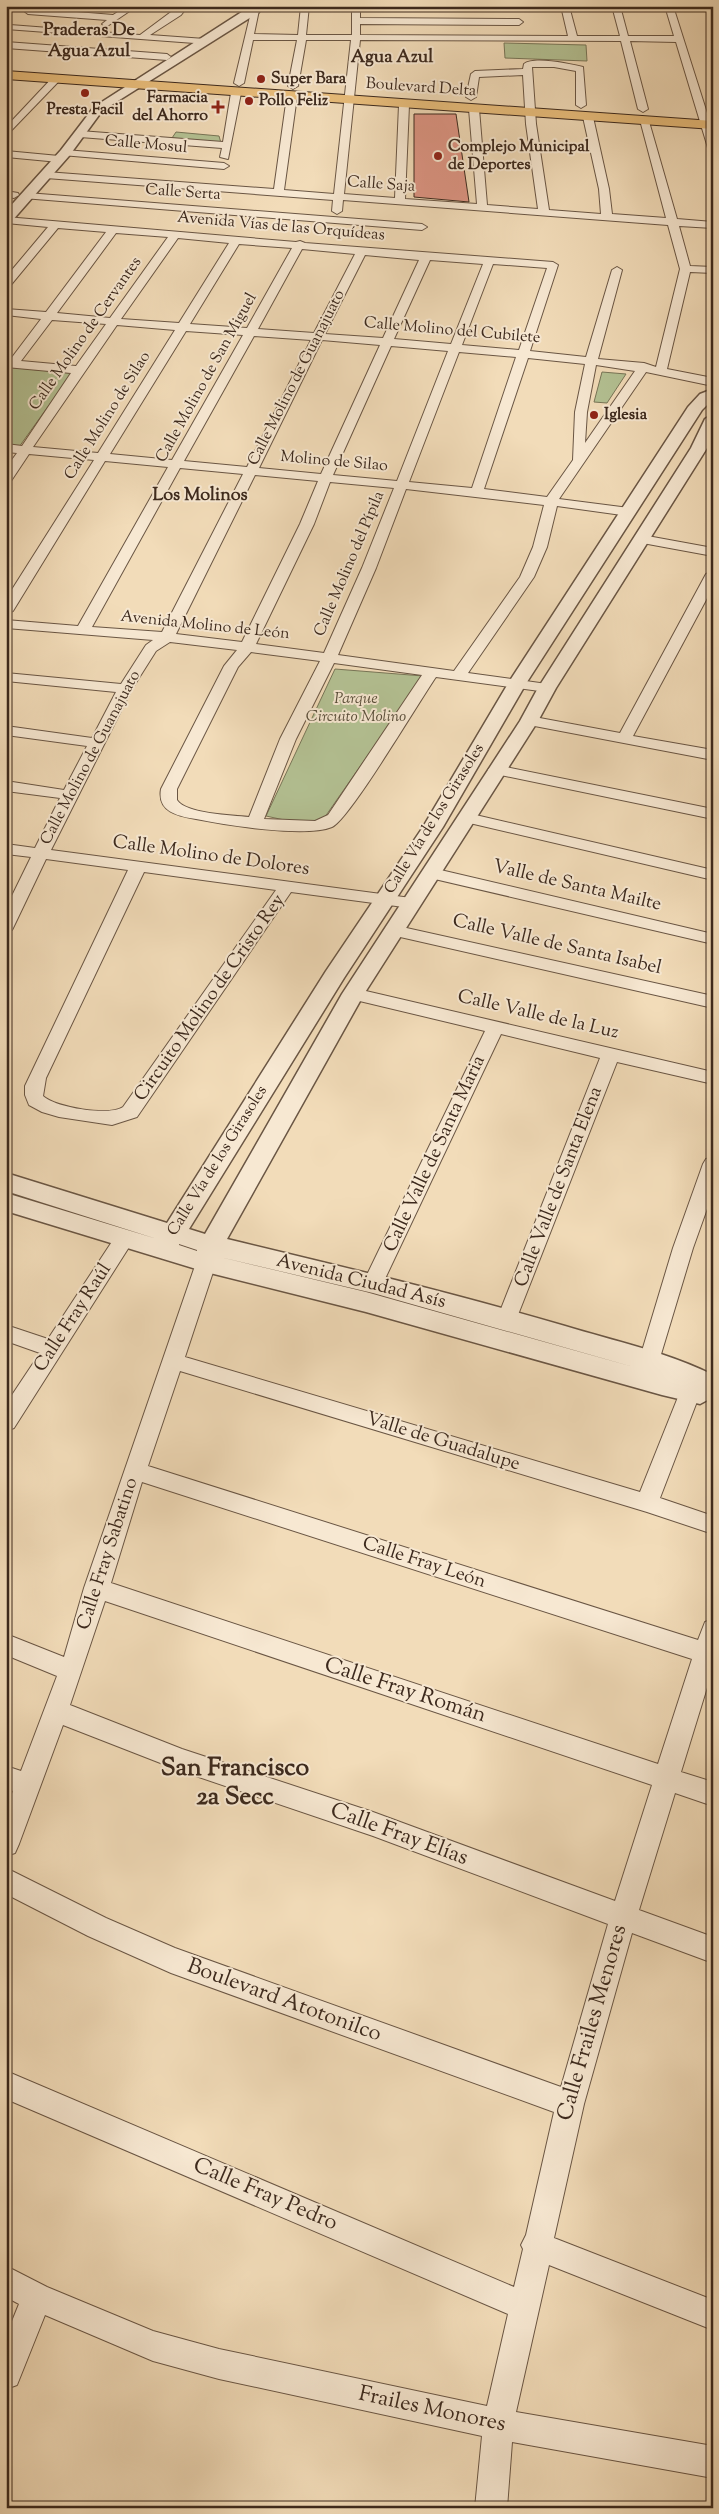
<svg xmlns="http://www.w3.org/2000/svg" width="719" height="2514" font-family="'Sorts Mill Goudy',serif">
  <style>
    .green { fill: #b4c294; stroke: #787658 }
    .building { fill: #de9584; stroke: #3c291d }
    .lines { fill: none; stroke-linecap: round; stroke-linejoin: round }
    .minor-casing { stroke: #6a5644; stroke-width: 2 }
    .tertiary-casing { stroke: #6a5644; stroke-width: 3 }
    .primary-casing { stroke: #3c291d; stroke-width: 2 }
    .minor { fill: #f7e8d2; fill-rule: evenodd }
    .tertiary { fill: #f7e8d2; fill-rule: evenodd }
    .primary { fill: #e9be7c; fill-rule: evenodd }
    .poi-dot { fill: #8f2418; stroke: #f7e8d2; stroke-width: 2 }
    .labels { text-anchor: middle; dominant-baseline: central; stroke-width: 4; stroke-linejoin: round; paint-order: stroke }
    .far-poi-label { font-size: 16px; font-weight: bold; fill: #3c291d; stroke: #f7e8d2; text-anchor: start }
    .far-street-label { font-size: 16px; fill: #3c291d; stroke: #f7e8d2 }
    .far-park-label { font-size: 16px; font-style: italic; fill: #5a4f3b; stroke: #f7e8d2 }
    .far-quarter-label { font-size: 18px; font-weight: bold; fill: #3c291d; stroke: #f7e8d2 }
    .street-label { font-size: 19px; fill: #3c291d; stroke: #f7e8d2 }
    .near-street-label { font-size: 22px; fill: #3c291d; stroke: #f7e8d2 }
    .near-quarter-label { font-size: 25px; font-weight: bold; fill: #3c291d; stroke: #f7e8d2 }
  </style>
  <rect width="100%" height="100%" fill="#f2dcb9"/>
  <filter id="stains"><feTurbulence type="fractalNoise" baseFrequency=".004" numOctaves="4"/><feColorMatrix values="0 0 0 0 .2 0 0 0 0 .09 0 0 0 0 .02 0 0 0 .5 -.17"/></filter>
  <radialGradient id="worn" r=".72"><stop offset=".6" stop-color="#630" stop-opacity="0"/><stop offset="1" stop-color="#630" stop-opacity=".3"/></radialGradient>
  <!-- green -->
  <g class="green">
    <path d="M504,43L586,45L587,61L505,58Z"/>
    <path d="M176,132L219,136L221,143L172,138Z"/>
    <path d="M6,367L72,373L19,447L6,446Z"/>
    <path d="M602,372L626,374L607,403L594,402Z"/>
    <path d="M335,669L423,676L320,824L307,825L266,816Z"/>
  </g>
  <!-- building -->
  <path class="building" d="M414,114H456L469,202L414,197Z"/>
  <g class="lines">
    <defs>
      <g id="minor">
        <path d="M127,6H137L106,27L102,24L107,20L28,14L24,11L28,8L113,15Z"/>
        <path d="M179,6H188L181,15L150,35L205,39L208,40V44L6,29L10,25L140,35Z"/>
        <path d="M301,6H309L306,35H352V6H360V18L519,19L523,22L519,25L360,24V35L568,36L561,6H569L577,36H620L612,6H620L628,36H674L665,6H673L713,132V151L708,148L676,42L630,41L648,109L643,112L638,109L621,41L360,40L344,194L395,198L399,105L404,102L409,105L405,199L477,204L469,109L474,106L479,109L487,205L538,209L526,124L523,75L479,77L476,97L471,100L466,97L471,74L475,71L523,69L524,64C534,56 570,64 583,67L586,105L581,108L576,105V71L554,67H532L536,124L549,210L601,214L599,189L583,117L588,114L593,117L609,189L612,214L666,218L640,120L648,118L677,219L713,222V228L679,226L690,266L713,267V273L690,272L667,369L713,378V386L646,372L559,499L629,508L636,512L629,516L557,506L547,547L534,577L468,673L547,684L552,685L554,688L552,691L547,692L436,677C420,700 349,820 332,827C305,838 226,825 196,819C178,816 157,812 161,789L224,666L237,650L170,642L156,651L132,689L51,850L411,898L417,899L419,903L417,907L411,908L291,892L137,1117L112,1125L59,1117L42,1112L29,1105L25,1095V1086L128,870L46,859L14,926L12,930L6,931V908L31,857L6,854V844L35,848L60,798L6,791V781L64,790L87,746L6,735V726L92,738L116,692L6,681V673L121,684L146,645L153,640L6,628V620L78,626L168,467L105,461L13,611L6,615V599L94,460L29,454L11,481L6,482V468L17,453L6,452V444L22,446L71,373L6,367V360H10L41,319L6,315V309L46,312L106,232L58,228L10,286L6,287V277L48,227L6,223V217L296,242L300,241L305,243L553,262L558,265L530,351L586,357L612,270L617,267L622,270L598,359L644,363L656,367L680,269L668,225L343,200L342,211L337,214L332,211L333,200L46,178L41,175L46,172L274,189L287,96L292,93L297,96L284,190L334,194L351,40H306L298,86L293,89L288,86L297,40H253L244,83L239,86L234,83L252,8L259,10L254,34L298,35ZM116,233L168,237L110,318L57,313ZM178,238L229,243L179,323L121,319ZM239,244L292,248L247,328L190,324ZM302,249L355,254L314,333L258,329ZM365,255L419,260L383,338L325,334ZM430,260L483,264L451,344L394,339ZM493,264L547,268L519,350L462,345ZM52,320L106,324L76,366L21,361ZM117,325L175,330L98,453L33,447ZM186,331L243,335L172,460L110,454ZM254,336L311,340L247,467L184,461ZM322,340L380,345L321,474L259,468ZM391,346L448,351L397,481L333,475ZM459,352L516,357L472,488L409,482ZM528,358L585,364L575,412L573,460L547,497L484,489ZM596,365L635,371L585,443L587,412ZM180,468L243,474L162,632L92,627ZM255,475L318,481L300,524L242,642L176,634ZM330,482L394,488L362,568L324,653L256,644L314,524ZM406,489L544,505L533,547L520,577L454,671L338,655L376,568ZM251,652L320,661L280,739L249,817C232,815 186,814 177,800V789L238,667ZM334,663L422,675L328,815L315,821L264,819L296,739ZM144,872L276,890L123,1107C109,1116 56,1108 43,1096L46,1078Z"/>
        <path d="M477,6H520V7L516,10L481,9Z"/>
        <path d="M6,42L167,54L171,57L167,60L6,48Z"/>
        <path d="M53,77L61,79L6,136V127Z"/>
        <path d="M236,90L241,93L228,159L220,157L222,148L80,137L75,134L80,131L223,142L231,93Z"/>
        <path d="M65,150L224,163L229,166L224,169L62,155L60,153Z"/>
        <path d="M6,151L59,156L64,159L59,162L6,157Z"/>
        <path d="M6,191L18,193L19,195L14,198L6,197Z"/>
        <path d="M27,193L422,224L427,227L422,230L23,198L22,196Z"/>
        <path d="M642,535L713,548V556L637,542L635,539L637,536Z"/>
        <path d="M713,570V587L633,736L713,750V760L524,724L521,721L524,718L529,716L620,733L706,574Z"/>
        <path d="M496,765L713,809V819L491,773L488,770L491,767Z"/>
        <path d="M467,813L713,870V880L461,821L459,818Z"/>
        <path d="M432,868L713,934V944L426,877L424,873L426,869Z"/>
        <path d="M393,925L713,996V1008L387,934L385,930L387,926Z"/>
        <path d="M353,988L713,1072V1084L617,1062L514,1325L507,1327L500,1325L497,1319L600,1058L501,1034L383,1283L380,1288L373,1291L366,1288L363,1283L485,1031L347,998L344,994L347,990Z"/>
        <path d="M713,1157V1192L693,1248L659,1361L656,1367L649,1369L642,1367L639,1361L673,1248L703,1164L706,1159Z"/>
        <path d="M124,1232L131,1234L134,1239L131,1244L14,1428L6,1431V1404L40,1353L6,1341V1325L48,1339L117,1234Z"/>
        <path d="M206,1256L213,1258L216,1263L185,1357L640,1492L688,1372L695,1370L702,1372L706,1378L660,1498L713,1516V1534L647,1512L180,1371L148,1466L698,1640L705,1622L713,1619V1668L681,1772L713,1782V1806L675,1793L639,1910L713,1937V1963L632,1933L584,2104L554,2238L713,2300V2330L549,2265L516,2412L713,2446V2478L512,2442L507,2508H475L482,2436L219,2379L153,2361L45,2315L17,2385L6,2389V2336L19,2304L6,2297V2266L47,2287L153,2331L219,2349L487,2406L508,2314L6,2099V2071L514,2287L523,2249L521,2245L526,2235L554,2112L171,1973L88,1936L6,1894V1868L106,1918L175,1948L561,2087L608,1924L373,1836L181,1771L63,1725L19,1844L15,1853L6,1856V1810L13,1791L6,1789V1766L21,1771L57,1676L6,1655V1634L64,1657L84,1588L196,1263L199,1258ZM142,1482L692,1659L658,1764L111,1583ZM105,1601L652,1785L615,1901L373,1812L182,1749L70,1705Z"/>
      </g>
      <g id="tertiary">
        <path d="M251,6H261L259,12L102,111L69,156L11,222L6,223V211L61,150L94,107Z"/>
        <path d="M713,389V399L702,410L527,682L443,827L344,978L189,1229L205,1234L342,994L520,721L538,688L691,448L705,419L713,414V436L707,448L556,688L538,721L364,994L227,1239C340,1266 453,1293 565,1326C614,1341 667,1352 713,1375V1397L700,1404L662,1395L366,1312L206,1272L6,1211V1193L157,1239L6,1191V1173L167,1223L326,971L423,827L509,682L688,407L700,394ZM179,1244L197,1250V1251L179,1245ZM220,1257L373,1293L637,1368L366,1292Z"/>
      </g>
      <path id="primary" d="M6,71L713,121V129L6,79Z"/>
    </defs>
    <!-- minor casing -->
    <use href="#minor" class="minor-casing"/>
    <!-- tertiary casing -->
    <use href="#tertiary" class="tertiary-casing"/>
    <!-- primary casing -->
    <use href="#primary" class="primary-casing"/>
    <!-- minor -->
    <use href="#minor" class="minor"/>
    <!-- tertiary -->
    <use href="#tertiary" class="tertiary"/>
    <!-- primary -->
    <use href="#primary" class="primary"/>
  </g>
  <!-- markers -->
  <g class="poi-dot">
    <circle cx="261" cy="79" r="5"/>
    <circle cx="85" cy="93" r="5"/>
    <circle cx="249" cy="101" r="5"/>
    <path d="M215.5 99.5h5v5h5v5h-5v5h-5v-5h-5v-5h5z"/>
    <circle cx="438" cy="156" r="5"/>
    <circle cx="594" cy="415" r="5"/>
  </g>
  <g class="labels">
    <!-- far-poi labels -->
    <g class="far-poi-label">
      <text x="271" y="79">Super Bara</text>
      <text x="208" y="98" text-anchor="end">Farmacia<tspan x="208" dy="18">del Ahorro</tspan></text>
      <text x="259" y="101">Pollo Feliz</text>
      <text x="85" y="110" text-anchor="middle">Presta Facil</text>
      <text x="448" y="147">Complejo Municipal<tspan x="448" dy="18">de Deportes</tspan></text>
      <text x="604" y="415">Iglesia</text>
    </g>
    <!-- far-street labels -->
    <g class="far-street-label">
      <text transform="translate(421 88) rotate(4)">Boulevard Delta</text>
      <text transform="translate(146 145) rotate(5)">Calle Mosul</text>
      <text transform="translate(381 185) rotate(4)">Calle Saja</text>
      <text transform="translate(183 193) rotate(4)">Calle Serta</text>
      <text transform="translate(281 227) rotate(5)">Avenida Vías de las Orquídeas</text>
      <text transform="translate(452 331) rotate(5)">Calle Molino del Cubilete</text>
      <text transform="translate(86 334) rotate(-55)">Calle Molino de Cervantes</text>
      <text transform="translate(207 378) rotate(-61)">Calle Molino de San Miguel</text>
      <text transform="translate(297 378) rotate(-63)">Calle Molino de Guanajuato</text>
      <text transform="translate(108 416) rotate(-58)">Calle Molino de Silao</text>
      <text transform="translate(334 462) rotate(5)">Molino de Silao</text>
      <text transform="translate(350 564) rotate(-67)">Calle Molino del Pípila</text>
      <text transform="translate(205 626) rotate(6)">Avenida Molino de León</text>
      <text transform="translate(91 758) rotate(-62)">Calle Molino de Guanajuato</text>
      <text transform="translate(435 819) rotate(-58)">Calle Vía de los Girasoles</text>
      <text transform="translate(218 1161) rotate(-58)">Calle Vía de los Girasoles</text>
    </g>
    <!-- far-park labels -->
    <g class="far-park-label">
      <text x="356" y="699">Parque<tspan x="356" dy="18">Circuito Molino</tspan></text>
    </g>
    <!-- far-quarter labels -->
    <g class="far-quarter-label">
      <text x="89" y="31">Praderas De<tspan x="89" dy="21">Agua Azul</tspan></text>
      <text x="392" y="58">Agua Azul</text>
      <text x="200" y="496">Los Molinos</text>
    </g>
    <!-- street labels -->
    <g class="street-label">
      <text transform="translate(211 856) rotate(8)">Calle Molino de Dolores</text>
      <text transform="translate(577 886) rotate(13)">Valle de Santa Mailte</text>
      <text transform="translate(557 945) rotate(13)">Calle Valle de Santa Isabel</text>
      <text transform="translate(210 998) rotate(-55)">Circuito Molino de Cristo Rey</text>
      <text transform="translate(538 1015) rotate(13)">Calle Valle de la Luz</text>
      <text transform="translate(435 1154) rotate(-65)">Calle Valle de Santa Maria</text>
      <text transform="translate(559 1187) rotate(-69)">Calle Valle de Santa Elena</text>
      <text transform="translate(361 1282) rotate(14)">Avenida Ciudad Asís</text>
      <text transform="translate(73 1318) rotate(-57)">Calle Fray Raúl</text>
      <text transform="translate(443 1442) rotate(17)">Valle de Guadalupe</text>
      <text transform="translate(108 1554) rotate(-72)">Calle Fray Sabatino</text>
      <text transform="translate(424 1563) rotate(18)">Calle Fray León</text>
    </g>
    <!-- near-street labels -->
    <g class="near-street-label">
      <text transform="translate(405 1691) rotate(18)">Calle Fray Román</text>
      <text transform="translate(399 1835) rotate(20)">Calle Fray Elías</text>
      <text transform="translate(284 2001) rotate(20)">Boulevard Atotonilco</text>
      <text transform="translate(593 2023) rotate(-74)">Calle Frailes Menores</text>
      <text transform="translate(265 2195) rotate(23)">Calle Fray Pedro</text>
      <text transform="translate(432 2410) rotate(12)">Frailes Monores</text>
    </g>
    <!-- near-quarter labels -->
    <g class="near-quarter-label">
      <text x="235" y="1769">San Francisco<tspan x="235" dy="29">2a Secc</tspan></text>
    </g>
  </g>
  <!-- margin -->
  <rect width="719" height="2514" fill="none" stroke="#f2dcb9" stroke-width="25"/>
  <rect x="8" y="8" width="704" height="2499" fill="none" stroke="#3c291d" stroke-width="2.5"/>
  <rect x="12" y="12" width="694" height="2489" fill="none" stroke="#3c291d"/>
  <rect width="100%" height="100%" filter="url(#stains)"/>
  <rect width="100%" height="100%" fill="url(#worn)"/>
</svg>
